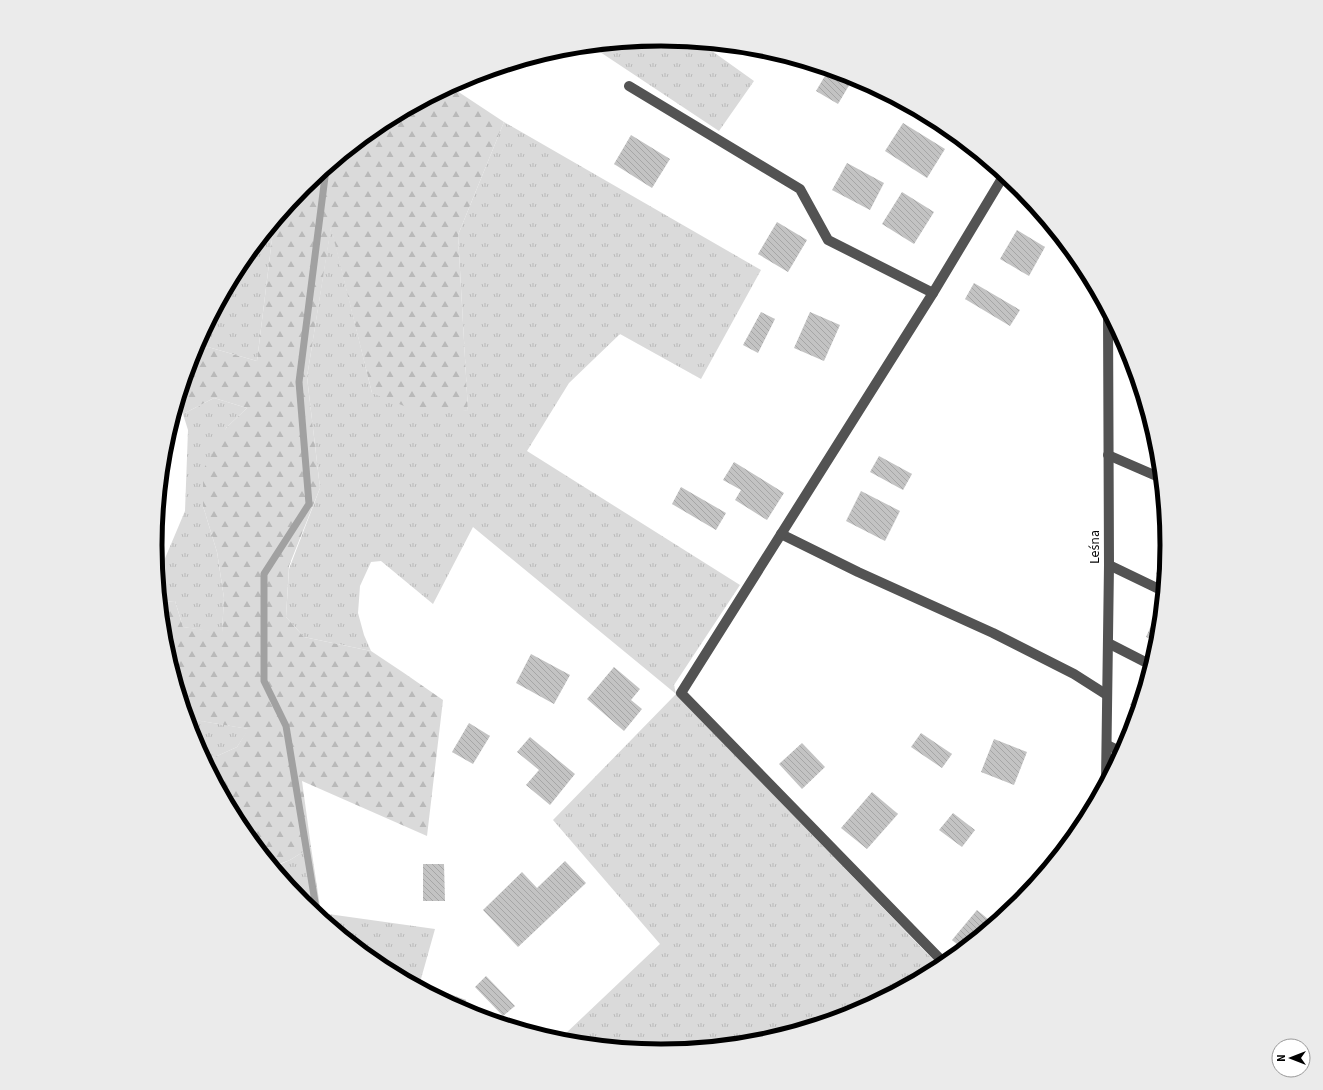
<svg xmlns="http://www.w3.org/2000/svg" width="1323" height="1090" font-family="'Source Sans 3',sans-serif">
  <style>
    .grass { fill: url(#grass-tufts) }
    .forest { fill: url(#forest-firs) }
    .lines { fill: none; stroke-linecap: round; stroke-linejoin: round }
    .stream { stroke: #a1a1a1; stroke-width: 7 }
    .building { fill: url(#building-back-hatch) }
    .minor { stroke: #535353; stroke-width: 10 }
    .labels { text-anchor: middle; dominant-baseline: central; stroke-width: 3.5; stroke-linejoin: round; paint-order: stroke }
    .street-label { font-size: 14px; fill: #000; stroke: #fff }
    .rim { fill: none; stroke: #000; stroke-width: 5 }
  </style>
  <defs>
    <pattern id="grass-tufts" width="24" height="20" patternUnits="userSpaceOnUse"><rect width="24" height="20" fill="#dadada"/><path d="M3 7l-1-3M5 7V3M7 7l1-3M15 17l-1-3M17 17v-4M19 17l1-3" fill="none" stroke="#b9b9b9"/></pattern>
    <pattern id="forest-firs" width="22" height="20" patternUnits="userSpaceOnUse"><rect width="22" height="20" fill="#dadada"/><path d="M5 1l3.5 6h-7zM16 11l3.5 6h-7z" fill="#b9b9b9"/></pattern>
    <pattern id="building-back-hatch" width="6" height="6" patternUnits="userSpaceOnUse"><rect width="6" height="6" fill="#c3c3c3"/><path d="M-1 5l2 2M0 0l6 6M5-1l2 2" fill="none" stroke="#a6a6a6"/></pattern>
  </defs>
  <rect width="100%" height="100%" fill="#fff"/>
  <!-- grass -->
  <g class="grass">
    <path d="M662,39L716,44L712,51L754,81L719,131L591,46Z"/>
    <path d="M504,122L761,270L701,379L620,334L569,383L527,451L740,585L674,685L676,694L940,967L855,1013L762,1041L756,1034L744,1043L661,1051L570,1042L564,1035L660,944L553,820L676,694L473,527L433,604L381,561L371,562L360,586L358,613L364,635L371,651L304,637L286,617L289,569L320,488L307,377L331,226L372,393L468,411L458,235Z"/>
    <path d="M274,223L257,361L208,347L194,351L241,264Z"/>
    <path d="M214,398L247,408L226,428L203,506L217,552L224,598L222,633L183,627L175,601L161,602L158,575L185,511L188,430L183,414Z"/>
    <path d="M188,720H195L249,729L237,747L206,761L194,738Z"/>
    <path d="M311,847L321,913L435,929L419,986L380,966L304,903L274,867L290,860Z"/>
  </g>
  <!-- forest -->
  <path class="forest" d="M451,87L504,122L458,235L468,411L409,408L372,393L331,228L307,377L320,488L289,566L286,617L304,637L371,651L404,673L443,700L427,836L302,781L311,847L290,860L274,866L241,826L206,761L237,747L248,729L195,720H188L165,643L161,602L175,601L183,627L222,632L224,598L217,552L203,506V470L226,428L247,408L214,398L183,414L179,402L194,351L208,347L257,361L274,223L304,187L381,124Z"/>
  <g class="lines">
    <!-- stream -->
    <path class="stream" d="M317,914L286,726L264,681V574L309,504L299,382L326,169"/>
  </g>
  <!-- building -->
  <g class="building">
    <path d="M829,69L854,77L838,104L816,91Z"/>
    <path d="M903,123L945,149L927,178L885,151Z"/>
    <path d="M631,135L670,159L652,188L614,164Z"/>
    <path d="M847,163L884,183L870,210L832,190Z"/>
    <path d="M902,192L934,212L914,244L882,224Z"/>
    <path d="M777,222L807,240L788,272L758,254Z"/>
    <path d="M1017,230L1045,247L1029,276L1000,259Z"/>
    <path d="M974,283L1020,310L1010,326L965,299Z"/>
    <path d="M761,312L775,319L758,353L743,345Z"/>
    <path d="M810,312L840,325L824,361L794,348Z"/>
    <path d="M879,456L912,474L903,490L870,472Z"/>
    <path d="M734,462L784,493L767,520L735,500L741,490L723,480Z"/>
    <path d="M681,487L726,513L716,530L672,504Z"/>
    <path d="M861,491L900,511L885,541L846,521Z"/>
    <path d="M1167,548L1164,577L1156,574Z"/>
    <path d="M1159,608L1161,609L1158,642L1146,637Z"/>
    <path d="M531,654L570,675L554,704L516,683Z"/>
    <path d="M614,667L640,689L631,700L642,709L624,731L587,699Z"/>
    <path d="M1145,675L1148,677L1138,708L1130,705Z"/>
    <path d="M469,723L490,736L473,764L452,752Z"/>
    <path d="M921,733L952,754L942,768L911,747Z"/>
    <path d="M530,737L575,774L550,805L526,785L539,770L517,752Z"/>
    <path d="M994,739L1027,752L1014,785L981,772Z"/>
    <path d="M802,743L825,767L802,789L779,764Z"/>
    <path d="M872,792L898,814L867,849L841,828Z"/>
    <path d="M953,813L975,830L962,847L939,830Z"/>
    <path d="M565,861L586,883L518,947L483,910L522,872L537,888Z"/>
    <path d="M423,864H444L445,901H423Z"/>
    <path d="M977,910L994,924L963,949L952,940Z"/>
    <path d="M486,976L515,1006L503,1016L475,987Z"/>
    <path d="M447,993L466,1000L463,1010L445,1000Z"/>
  </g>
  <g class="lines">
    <!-- minor -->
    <g class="minor">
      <path d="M629,86L800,189L828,240L933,293"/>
      <path d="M1108,455L1161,478"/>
      <path d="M781,534L858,572L993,633L1074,674L1107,695"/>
      <path d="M1109,565L1163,591"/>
      <path d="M1108,643L1151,665"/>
      <path d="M1107,745L1122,752"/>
      <path d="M1106,781L1109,565L1108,312"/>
      <path d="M945,964L681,693L933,293L1004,175"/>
    </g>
  </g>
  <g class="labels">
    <!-- street labels -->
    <g class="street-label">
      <text transform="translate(1095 547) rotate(-90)">Leśna</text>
    </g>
  </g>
  <!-- crop -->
  <path d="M0 0H1323V1090H0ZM162 545a499 499 0 1 1 998 0a499 499 0 1 1-998 0Z" fill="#ebebeb" fill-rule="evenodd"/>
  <path class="rim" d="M162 545a499 499 0 1 1 998 0a499 499 0 1 1-998 0Z"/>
  <!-- north arrow -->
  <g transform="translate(1291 1058) rotate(270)"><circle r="19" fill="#ffffff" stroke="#999999"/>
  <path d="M0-3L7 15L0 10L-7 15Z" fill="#000000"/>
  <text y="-6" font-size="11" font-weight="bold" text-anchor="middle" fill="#000000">N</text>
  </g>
</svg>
